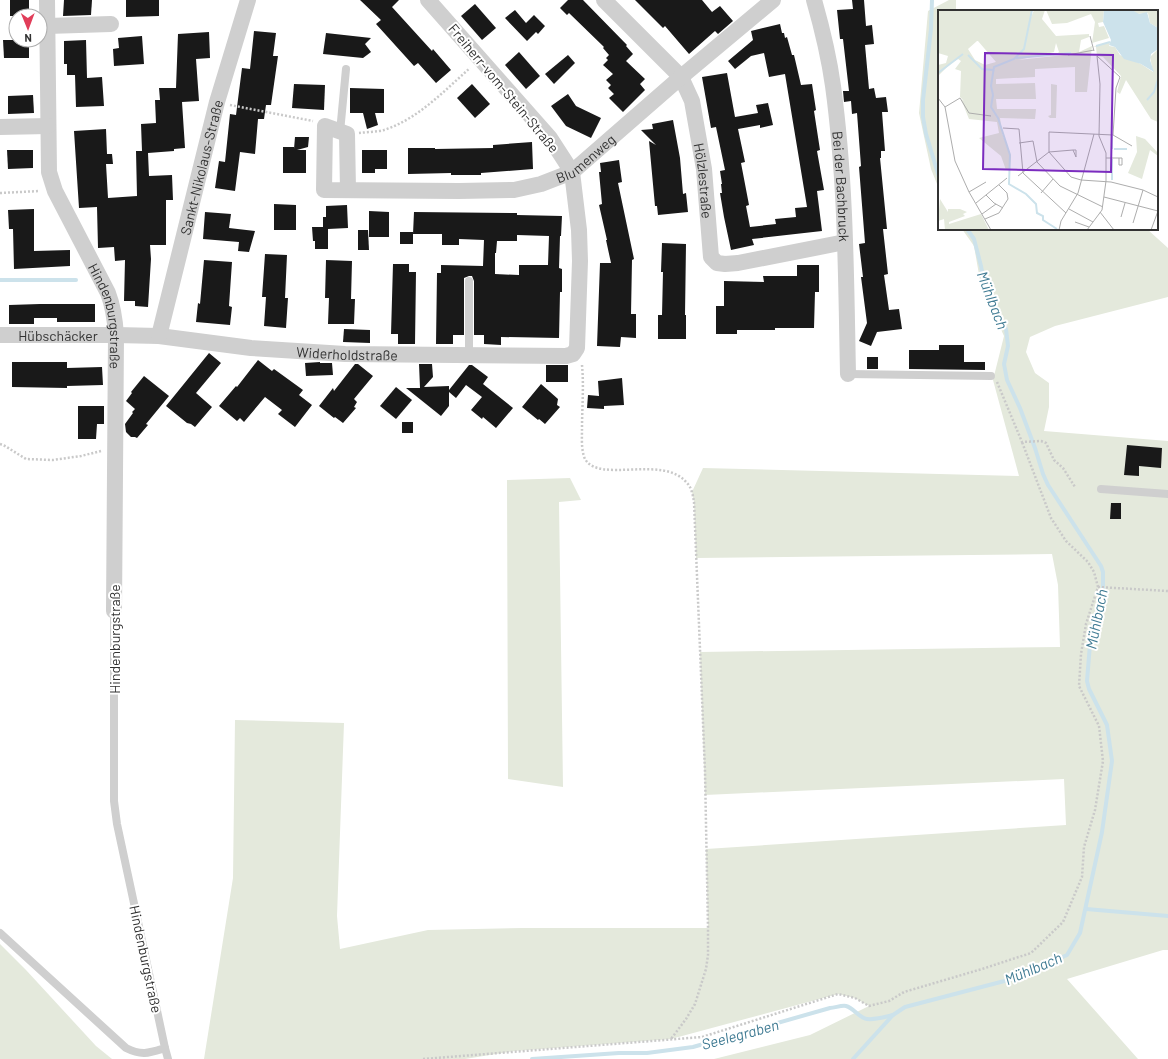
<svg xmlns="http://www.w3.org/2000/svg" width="1168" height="1059" font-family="Barlow,sans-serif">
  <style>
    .green { fill: #e4e9dc }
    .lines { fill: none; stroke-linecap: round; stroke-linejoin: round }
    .stream { stroke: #cce2eb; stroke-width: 4 }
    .building { fill: #191919; fill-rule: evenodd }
    .path { stroke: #c9c9c9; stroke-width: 2.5; stroke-dasharray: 2 2; stroke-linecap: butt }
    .lane { stroke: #cfcfcf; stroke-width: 8 }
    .street { stroke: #cfcfcf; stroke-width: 16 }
    .labels { text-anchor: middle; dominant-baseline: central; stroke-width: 4; stroke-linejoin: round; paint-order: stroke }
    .street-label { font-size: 14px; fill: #323232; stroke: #fff }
    .water-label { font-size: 15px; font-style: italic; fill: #417c94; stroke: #fff }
    .inset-river { fill: none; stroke: #cce2eb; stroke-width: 2 }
    .inset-road { fill: none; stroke: #adadad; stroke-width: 1 }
    .view { fill: #7b2cbf; fill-opacity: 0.15; stroke: #7b2cbf; stroke-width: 2 }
    .inset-edge { fill: none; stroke: #323232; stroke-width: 2 }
  </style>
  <rect width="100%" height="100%" fill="#fff"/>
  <!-- green -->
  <g class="green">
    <path d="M949,0H956V11H939V189L931,169L919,113L928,11Z"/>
    <path d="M962,229H1147L1168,248V297L1055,326L1030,337L1026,352L1035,373L1049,383V407L1044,431L1168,441V950H1163L1067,979L1138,1059H714L810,1035L869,1006L855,998L838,994L671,1039L515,1051L465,1059H204L233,878L235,720L344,723L337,916L340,949L428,930L523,928H708L706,849L1066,825L1064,779L705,795L700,652L1060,647L1058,585L1052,554L696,558L694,502L692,492L703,468L1019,476L993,380L1004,336L981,286L974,246Z"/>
    <path d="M570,478L581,500L559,502L563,787L508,779L507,480Z"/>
    <path d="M0,944L26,970L96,1046L112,1059H0Z"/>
  </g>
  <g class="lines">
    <!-- stream -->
    <g class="stream">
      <path d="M932,0L931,29L923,100V117L926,134L939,177"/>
      <path d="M0,280H76"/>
      <path d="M1086,909L1168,916"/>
      <path d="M532,1059L619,1053H647L693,1047L830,1008C835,1008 841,1005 846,1006C854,1008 859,1018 867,1019C875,1020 885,1017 893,1015"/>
      <path d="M853,1059L893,1015L905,1007L1016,978L1067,955L1080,933L1102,832L1112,761L1107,725L1089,689L1087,681L1091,632L1097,614L1103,589V572L1101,566L1048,485L1043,474L1035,448L1020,408L1007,380L1004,364L1008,346L1006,329L993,307L985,287L981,266L974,239L967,229"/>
    </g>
  </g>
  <!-- building -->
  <g class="building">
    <rect x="10" y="0" width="19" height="16"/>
    <path d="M64,0H92L91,15L63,16Z"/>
    <path d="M126,0H159V16L126,17Z"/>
    <path d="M360,0H399L392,7L432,51L433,49L451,70L436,83L418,63L414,66L376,24L381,20Z"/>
    <path d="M568,0H583L627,45L626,46L633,54L626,61L645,79L640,84L645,90L623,112L609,98L614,94L608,88L611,85L606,80L613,74L603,65L608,60L606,58L609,55L603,48L604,47L569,13L567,15L560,8Z"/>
    <path d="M635,0H702L712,12L720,6L733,21L718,34L715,31L689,54L665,26L663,28Z"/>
    <path d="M852,0H864L866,26L872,25L874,44L865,45L869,89L874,88L876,98L886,97L888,112H882L885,151H881V158H880L887,229H883L888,274L884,275L889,310L899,309L902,329L877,332L871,346L859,341L867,323L861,277H863L859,244L865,243L859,167L861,166L857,113L852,114L851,101L844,102L843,91H849L843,39H840L837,10L853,9Z"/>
    <path d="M475,4L496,28L482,40L461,16Z"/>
    <path d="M515,10L526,23L534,15L545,26L538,34L536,32L527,41L505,18Z"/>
    <path d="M780,24L782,33H784L785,38L787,37L792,55H794L801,85L812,84L816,110L814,111L820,150L817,151L824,190L817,191L822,231L752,239L754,245L731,250L724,217L720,193H722L721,184H722L720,171L725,170L716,127L711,128L702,77L727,73L735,117L758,113L756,105L768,103L773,125L760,128V125L738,129L745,162L741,163L749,205L746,206L750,227L776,224L775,219L796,217L795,208L807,207L785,74L769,77L764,53L751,56L735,69L728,61L753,40L751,31Z"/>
    <path d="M254,31L276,33L273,56H278L271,105H266L264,119H258L255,154L240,152L235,191L215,188L219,161L225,162L230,114L236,115L242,68L250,69Z"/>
    <path d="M209,32L210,58L196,59L199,101L182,102L185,148L174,149V151L148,153L149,176L172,175L173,200H166V245H150L151,259L148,307L135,306V301H124L125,260L115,261L114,247L98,248L97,207L79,208L74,131L106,129L107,154H112L113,164H106L108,198L137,196L136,151H142L141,124L156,123L155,100H160L159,88H176L178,34Z"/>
    <path d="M326,33L371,38L365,44L371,52L363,58L323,54Z"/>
    <path d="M142,36L144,64L114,66L113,49L119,48L118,38Z"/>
    <path d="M3,40H29V58H4Z"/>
    <path d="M86,40L87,78L102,77L104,106L76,107L75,75H67V64H64V41Z"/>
    <path d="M519,52L540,76L526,89L505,65Z"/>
    <path d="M568,55L575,63L554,84L545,74Z"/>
    <path d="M294,84L325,85L324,110L292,108Z"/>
    <path d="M472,84L490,104L475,118L457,98Z"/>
    <path d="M350,88L384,89V113H375L378,125L367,129L363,113H350Z"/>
    <path d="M568,94L576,106L601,118L591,138L566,126L551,106Z"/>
    <path d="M33,95L34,113L8,114V96Z"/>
    <path d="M673,120L680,158L683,194L686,193L688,212L658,215L657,206H655L649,141L656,145L641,130L653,129L652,124Z"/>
    <path d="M295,137H309L308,147L297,150H306V173H283V147H294V149Z"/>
    <path d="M532,142L533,169L481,173V175H451V173L408,174V148H435V149L493,148V145Z"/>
    <path d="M7,150H33V168L8,169Z"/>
    <path d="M362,150H387V169H375V173H362Z"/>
    <path d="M619,160L622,182L618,183L634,259L632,260L631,314H636V338L621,337L620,347L597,346L600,263H611L606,240H607L599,205L602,204L599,172H601L600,163Z"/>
    <path d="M274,204L296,205V230H274Z"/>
    <path d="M347,205L348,228L328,229V249H315V241H313L312,227H323V217H326V206Z"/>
    <path d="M34,209V251L70,250V266L14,269L13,229H9L8,210Z"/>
    <path d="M369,211L389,212V237H369Z"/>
    <path d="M205,212L231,214L229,228L255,231L249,252L238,251L239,242L203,239Z"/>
    <path d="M414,212L517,213V215L562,216L561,236H560L559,268L562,269V292H560L559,338L501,337V345L484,344V335H474V281L472,276H469L464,278V335H453V344H436L437,273H441V265L483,266L484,240L459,239V245H442V234H413ZM517,235L549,236L548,265H519V275L495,274V253H496L497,241H517Z"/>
    <path d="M358,230H368L369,250H358Z"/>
    <rect x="400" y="232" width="13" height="12"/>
    <path d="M662,243L686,244L685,315H686V339H658V315H662L663,272H661Z"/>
    <path d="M265,254L287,255L285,298H288L286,328L264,326L266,297H262Z"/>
    <path d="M204,260L232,262L229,306L232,307L230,325L196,322L198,303L200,304Z"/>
    <path d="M326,260L352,261L351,299H355L354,324H328L329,298H325Z"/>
    <path d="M393,264H409V272H416L415,344H398V334H391Z"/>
    <path d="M797,265H819V292H815L814,328H775V330H737V334H716V306H724V281L764,282L763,276H797Z"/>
    <path d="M40,304H95V322H57V318H34V324H9V305Z"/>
    <path d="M344,329L370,330V343L343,342Z"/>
    <path d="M939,345H964V362H985V370L909,369V350H939Z"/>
    <path d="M209,353L221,363L196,393L212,407L195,427L191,424L187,423L166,406Z"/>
    <rect x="867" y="357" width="11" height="12"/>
    <path d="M258,360L272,371L274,369L303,390L299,395L312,405L295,427L278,414L282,410L265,397L244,422L240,418L237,421L219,406L236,386L237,387Z"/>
    <path d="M12,362H67V368L102,367L103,385L67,386V388L12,387Z"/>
    <path d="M320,362V363H332L333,375L306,376L305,363Z"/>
    <path d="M355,364H358L373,376L354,399L357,402L354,407L356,408L343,423L335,417L334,418L319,406L333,388L334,391Z"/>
    <path d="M419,364H432L433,377L424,387L449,386V390L469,365H472L488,377L483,384L513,408L496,428L483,417L482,419L471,410L482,397L466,385L456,398L449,392V406L441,416L406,388H420Z"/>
    <rect x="546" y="365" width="22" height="17"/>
    <path d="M144,376L169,396L146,424L148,425L137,438L135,437H131L126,432L125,424L133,413L132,412L135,409L126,401L132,393L131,392Z"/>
    <path d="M622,378L624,405L604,406V409L587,408L588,395L599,396L598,381Z"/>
    <path d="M541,384L558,399L557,405L560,407L545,424L539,419L538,420L522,407Z"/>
    <path d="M396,387L412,400L396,419L380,406Z"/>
    <path d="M78,406H104V424H97L96,439H78Z"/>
    <rect x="402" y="422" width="11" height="11"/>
    <path d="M1127,445L1162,448L1161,468L1139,466V476L1124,475Z"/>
    <path d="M1111,503H1121V519H1110Z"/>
  </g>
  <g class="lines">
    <!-- path -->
    <g class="path">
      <path d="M230,105L313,121"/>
      <path d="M359,133C367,132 377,132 384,130C418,119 444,91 470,68"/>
      <path d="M0,193L40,191"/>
      <path d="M582,365C584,386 582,408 582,429C582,438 581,450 585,459C599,484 664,454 687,483C692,488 693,496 694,502L705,772L708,928V955L706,969L695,1004L686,1019L671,1039"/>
      <path d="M997,382L1022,442L1041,441L1046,443L1054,460L1063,468L1075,487"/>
      <path d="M0,444L5,446L26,459L53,460L81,456L101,451"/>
      <path d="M1098,587L1168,591"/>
      <path d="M423,1059L702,1037L838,994L855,998L869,1006L889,1001L904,992L982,969L1031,953L1063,922L1082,877L1084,847L1095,810L1103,761L1099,726L1079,686L1081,654L1086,624L1098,587L1094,572L1088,562L1066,541L1051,518L1022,442"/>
    </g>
    <!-- lane -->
    <g class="lane">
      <path d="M340,132L346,69"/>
      <path d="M469,355V281"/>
      <path d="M848,374L991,376"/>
      <path d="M1101,489L1168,494"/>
      <path d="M0,933L126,1048C142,1056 149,1053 165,1048L117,824L114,801V611"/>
      <path d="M165,1048L168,1059"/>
    </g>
    <!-- street -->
    <g class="street">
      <path id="s1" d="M47,0L49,172L55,191L108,293C113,306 115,320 116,335L114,611"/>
      <path id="s2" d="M604,0L681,77L692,101L704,169L711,257L717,263L725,264L738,263L845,242"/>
      <path id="s3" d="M814,0C822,28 829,57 833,86C846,181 846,278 848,374"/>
      <path d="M47,26L111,24"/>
      <path d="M0,127L48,126"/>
      <path id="s4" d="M348,190L347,134L325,126L324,190L459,191L514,190L541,184L572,172L681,77L773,0"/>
      <path id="s5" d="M0,335H116L159,336L251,348L345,354L566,356L573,354L577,348L580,261L579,230L572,172L550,138L428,0"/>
      <path id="s6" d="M159,336L217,102L248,0"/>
    </g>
  </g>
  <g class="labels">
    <!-- street labels -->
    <g class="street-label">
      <text transform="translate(504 88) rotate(50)">Freiherr-vom-Stein-Straße</text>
      <text stroke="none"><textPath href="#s4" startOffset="413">Blumenweg</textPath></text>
      <text stroke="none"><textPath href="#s6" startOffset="174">Sankt-Nikolaus-Straße</textPath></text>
      <text stroke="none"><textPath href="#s2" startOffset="216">Hölzlestraße</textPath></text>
      <text stroke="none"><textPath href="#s3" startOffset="189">Bei der Bachbruck</textPath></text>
      <text stroke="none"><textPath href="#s1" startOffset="329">Hindenburgstraße</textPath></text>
      <text stroke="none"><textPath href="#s5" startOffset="58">Hübschäcker</textPath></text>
      <text stroke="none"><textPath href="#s5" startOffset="348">Widerholdstraße</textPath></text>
      <text transform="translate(114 639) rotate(-90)">Hindenburgstraße</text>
      <text transform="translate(146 959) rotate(78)">Hindenburgstraße</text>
    </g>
    <!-- water labels -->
    <g class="water-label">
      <text transform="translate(993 300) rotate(69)">Mühlbach</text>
      <text transform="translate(1096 619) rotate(-79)">Mühlbach</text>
      <text transform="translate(1033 968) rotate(-23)">Mühlbach</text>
      <text transform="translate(740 1034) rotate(-15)">Seelegraben</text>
    </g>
  </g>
  <!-- overview -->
  <g transform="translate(938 10)">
    <rect width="220" height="220" fill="#fff"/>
    <path d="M0,0H94L92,10L96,0H107L104,9L118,26L151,24V27L143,30L141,42L154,36L149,82H137V57L97,59V67L58,69V74L97,73L98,89H58L59,99H98L97,109L62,108L64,123L73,147L71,159L68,160L63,146L41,128L61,123L59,112L31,109L23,89L26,91L22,87L23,61L17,59L23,51L20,49L13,53L0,66V55L8,53L10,46L0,43ZM39,31H40L58,52L47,55L37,50L30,39ZM118,33L121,42L119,44H136L80,50L116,42ZM108,0H166L165,12L160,13L161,17L166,16L171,28L154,33L157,12L153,4L129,13L114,14ZM194,0H220V18L212,13L210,3L199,4ZM172,32L171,36L177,37L182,45L203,54L215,62L212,47L220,39V112L213,109L188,70L182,84L179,82L183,66L165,47L159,46L158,37H155ZM113,74L119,75L118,108H112L110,106L113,105ZM198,126L207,129L220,143V146L212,140L204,169L190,163L199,142ZM2,189L10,202V199H22L29,202L25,204L27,206L11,212V214L43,204L51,220H7L6,209L0,211Z" fill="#e4e9dc" fill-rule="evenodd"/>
    <path d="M166,0H194L201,4L209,2L212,13L220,18V39L213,44L212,50L216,62L203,54L186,49L177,37L171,35L173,30L165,12Z" fill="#cce2eb"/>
    <path class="inset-river" d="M94,0L86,39L76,49L56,57L53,76L55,85L53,97L60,108L72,145L71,174L88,184L98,194L99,203L105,206V210L119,219M158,36L172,32M30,45L44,59L55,60M78,48L133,43M0,63L25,44M209,90L216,82L220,69M174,139V126M176,139H189M174,170V149"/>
    <path class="inset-road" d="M152,26L156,41M130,45L156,40M0,88L7,97L17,151L31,182M7,97L22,88L31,103L53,106M65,118L81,119L85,163L128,203M81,133L95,131L99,152L122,176L165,197M194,136L175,125L111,122V142L133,167L143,170L173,172L205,180L220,187M168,148H184V155H181V148M80,166L111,142L135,140L138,147V140H135M48,172L31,182L53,220M103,183L115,169M48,185L56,193L65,198M166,187L220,201M38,193L69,168M131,199L155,212M162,202L176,220M44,204L58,194M183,207L187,193M47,209L61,203L70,189L69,183L61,175M137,212L151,217M195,213L205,180M121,220L123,211L140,183L156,124M149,220L164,200L168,171V143L161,126L162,74L159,46L182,67L178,78L175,125M213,220L220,201"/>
    <path class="view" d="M47,43L175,45L173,162L45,159Z"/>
    <rect width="220" height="220" class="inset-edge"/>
  </g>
  <!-- north arrow -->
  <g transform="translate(28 28) rotate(179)"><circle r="19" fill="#ffffff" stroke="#adadad"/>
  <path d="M0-3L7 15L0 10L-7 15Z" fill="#e13d59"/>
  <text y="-6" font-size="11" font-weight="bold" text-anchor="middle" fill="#323232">N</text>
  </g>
</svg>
